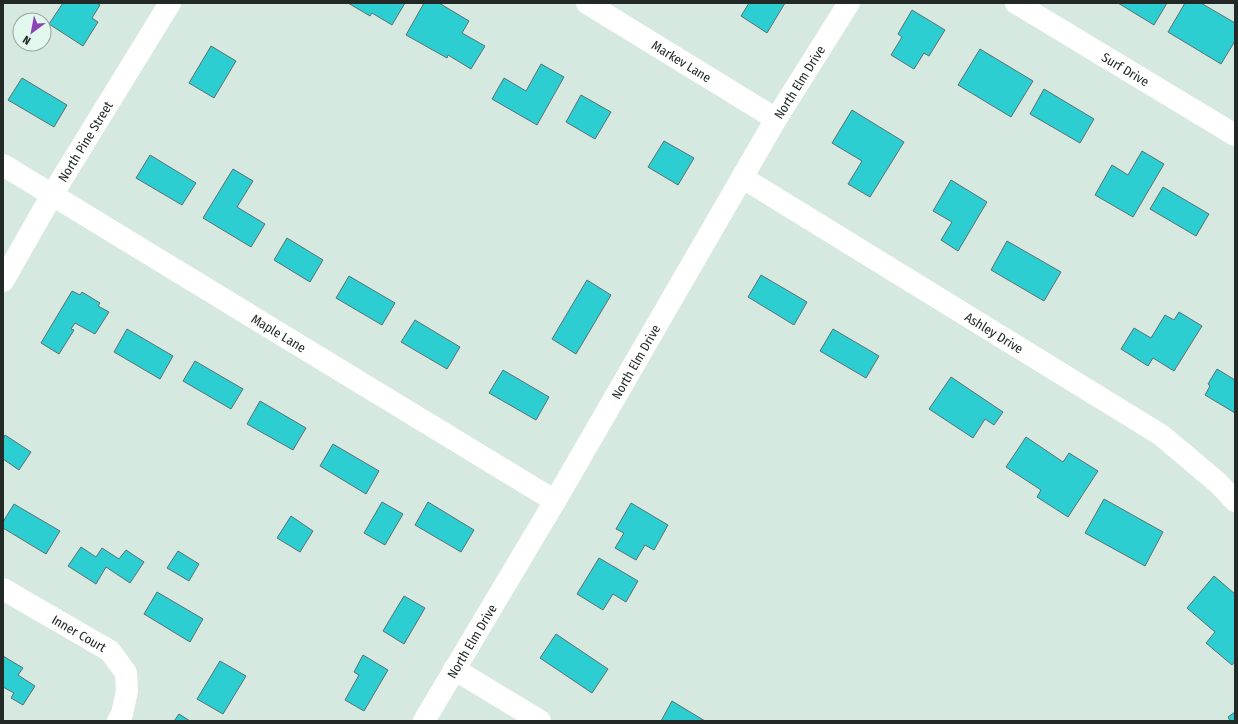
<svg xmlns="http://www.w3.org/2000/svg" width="1238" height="724" font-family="'Fira Sans Condensed',sans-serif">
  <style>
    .building { fill: #2dced1; stroke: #5c7171 }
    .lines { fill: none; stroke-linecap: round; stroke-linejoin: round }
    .minor { stroke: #fff; stroke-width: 22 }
    .labels { text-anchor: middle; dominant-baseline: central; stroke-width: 3.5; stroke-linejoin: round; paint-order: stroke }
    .street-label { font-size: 13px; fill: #222926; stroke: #e2f7ee }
  </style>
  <rect width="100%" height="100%" fill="#d5e9e1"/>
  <!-- building -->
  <g class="building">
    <path d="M63,3H97L100,5L92,18L98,22L83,46L49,24Z"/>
    <path d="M348,3H405L392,25L372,13L370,16Z"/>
    <path d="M424,3H439L469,21L462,33L485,46L471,69L448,55L447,58L406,35Z"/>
    <path d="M749,3H785L767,33L741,16Z"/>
    <path d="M1118,3H1167L1154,25Z"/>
    <path d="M1185,3H1201L1235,23V41L1221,64L1168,32Z"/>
    <path d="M912,10L945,30L929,56L924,53L914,69L891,55L902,37L898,34Z"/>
    <path d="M211,46L236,61L214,98L189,83Z"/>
    <path d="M980,49L1033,81L1011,117L958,85Z"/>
    <path d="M541,64L564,77L537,125L492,99L504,78L526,91Z"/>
    <path d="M22,78L67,105L54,127L8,100Z"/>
    <path d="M1044,89L1094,119L1080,143L1030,114Z"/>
    <path d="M581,95L611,112L595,139L566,122Z"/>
    <path d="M852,110L904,142L870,197L848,184L862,161L832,143Z"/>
    <path d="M664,141L694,158L678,185L648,167Z"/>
    <path d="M1142,151L1164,164L1133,217L1095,195L1112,165L1128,175Z"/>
    <path d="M150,155L196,183L182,205L136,178Z"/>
    <path d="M233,169L253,181L237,207L265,224L251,247L203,218Z"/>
    <path d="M951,180L987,202L958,251L941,240L952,222L933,211Z"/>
    <path d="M1163,187L1209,214L1196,236L1150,209Z"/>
    <path d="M287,238L323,260L310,282L274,260Z"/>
    <path d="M1007,241L1061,272L1044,301L991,270Z"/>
    <path d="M761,275L807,302L794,325L748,297Z"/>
    <path d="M349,276L395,303L382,325L336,298Z"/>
    <path d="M587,280L611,295L576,354L552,339Z"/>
    <path d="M72,291L80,295L82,292L100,303L98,306L109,312L95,334L75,323L71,329L74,330L59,354L41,343Z"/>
    <path d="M1179,312L1202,326L1174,371L1153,358L1148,366L1121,349L1134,328L1151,338L1165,315L1174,320Z"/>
    <path d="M415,320L460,347L447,369L401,342Z"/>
    <path d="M127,329L173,356L160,379L114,352Z"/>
    <path d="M833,329L879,356L866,378L820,351Z"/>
    <path d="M195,361L243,389L231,409L183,381Z"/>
    <path d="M1217,369L1235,380V413L1205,395L1210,386L1208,384Z"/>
    <path d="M503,370L549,397L536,420L489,393Z"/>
    <path d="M951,377L1003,412L994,425L985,419L973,438L929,409Z"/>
    <path d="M260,401L306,428L293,450L247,424Z"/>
    <path d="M5,435L31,452L19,470L3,459V439Z"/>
    <path d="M1026,437L1063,462L1069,453L1098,471L1068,517L1037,497L1041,490L1006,467Z"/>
    <path d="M333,444L379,471L366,494L320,466Z"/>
    <path d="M1104,499L1163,532L1145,566L1085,533Z"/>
    <path d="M382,502L403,514L385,545L364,533Z"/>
    <path d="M428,502L474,530L461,552L415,525Z"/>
    <path d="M631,503L668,525L654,550L645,545L636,560L615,548L624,533L616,529Z"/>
    <path d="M14,504L60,531L46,554L3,528V522Z"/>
    <path d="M291,516L313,531L300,552L277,538Z"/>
    <path d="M81,547L96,557L102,548L119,559L126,550L144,562L130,583L106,567L96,584L68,566Z"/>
    <path d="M178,551L199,564L189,581L167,568Z"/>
    <path d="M599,558L638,581L626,602L613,594L603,610L577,594Z"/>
    <path d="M1214,576L1235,594V661L1232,665L1206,643L1215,632L1187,608Z"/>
    <path d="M157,592L203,619L190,642L144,614Z"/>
    <path d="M404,596L425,608L404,644L383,631Z"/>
    <path d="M556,634L608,669L592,693L540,658Z"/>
    <path d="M363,655L388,670L364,711L345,700L359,675L354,672Z"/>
    <path d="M3,656L23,668L18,675L35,686L23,705L11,698L14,693L3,687Z"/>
    <path d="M220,661L246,676L223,714L197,699Z"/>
    <path d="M672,701L705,721H661Z"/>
    <path d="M1235,712V721H1230L1228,717Z"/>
    <path d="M179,714L190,721H174Z"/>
  </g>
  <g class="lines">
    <!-- minor -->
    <g class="minor">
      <path id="s1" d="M587,3L776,119"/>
      <path id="s2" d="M1016,3L1235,135"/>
      <path id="s3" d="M3,165L555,501"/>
      <path id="s4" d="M743,178L1161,435L1218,483L1235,501"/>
      <path id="s5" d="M3,281L52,195L170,3"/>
      <path id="s6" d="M3,589L110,651L126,673L127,691L122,714L118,721"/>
      <path d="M454,669L540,721"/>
      <path id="s7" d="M424,721L555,501L776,119L849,3"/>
    </g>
  </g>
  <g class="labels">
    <!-- street labels -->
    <g class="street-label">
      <text stroke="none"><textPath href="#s1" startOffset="111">Markev Lane</textPath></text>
      <text stroke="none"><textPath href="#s2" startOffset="128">Surf Drive</textPath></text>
      <text stroke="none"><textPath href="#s7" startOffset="741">North Elm Drive</textPath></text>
      <text stroke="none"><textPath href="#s5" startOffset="162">North Pine Street</textPath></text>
      <text stroke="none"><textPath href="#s4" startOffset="295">Ashley Drive</textPath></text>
      <text stroke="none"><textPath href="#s3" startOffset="323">Maple Lane</textPath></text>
      <text stroke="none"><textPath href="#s7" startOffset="417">North Elm Drive</textPath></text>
      <text stroke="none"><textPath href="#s6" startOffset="88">Inner Court</textPath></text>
      <text stroke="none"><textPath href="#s7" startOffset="93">North Elm Drive</textPath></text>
    </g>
  </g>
  <!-- border -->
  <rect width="1238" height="724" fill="none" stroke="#222926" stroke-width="8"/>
  <!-- north arrow -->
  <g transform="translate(32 32) rotate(212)"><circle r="19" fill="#e2f7ee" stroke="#95a59e"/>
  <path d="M0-3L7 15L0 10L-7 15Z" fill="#8a44b7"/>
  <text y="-6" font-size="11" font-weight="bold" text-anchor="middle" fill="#222926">N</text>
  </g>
</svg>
